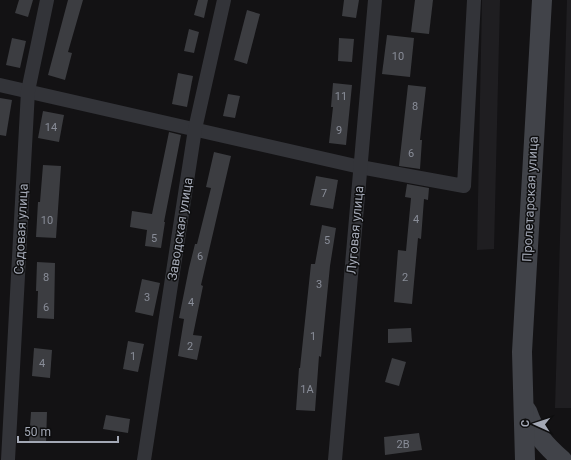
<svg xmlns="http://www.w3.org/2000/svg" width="571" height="460" font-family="Roboto,sans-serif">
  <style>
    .built { fill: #1f1e21 }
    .building { fill: #3c3d41 }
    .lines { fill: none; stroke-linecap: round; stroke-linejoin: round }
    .street { stroke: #333439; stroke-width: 14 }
    .secondary { stroke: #414349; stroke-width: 20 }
    .labels { text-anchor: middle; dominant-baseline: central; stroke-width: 3; stroke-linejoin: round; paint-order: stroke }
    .number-label { font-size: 11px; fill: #898d98 }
    .street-label { font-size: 13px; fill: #a3a8b5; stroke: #0e0e0f }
  </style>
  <rect width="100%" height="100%" fill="#131214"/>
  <!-- built -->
  <g class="built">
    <path d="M482,0H500L494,249L477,250Z"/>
    <path d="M567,0H571V408H555Z"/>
  </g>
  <!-- building -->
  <g class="building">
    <path d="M19,0H33L28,17L15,13Z"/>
    <path d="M68,0H83L68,52L72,53L65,80L48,75Z"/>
    <path d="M198,0H208L204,18L194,15Z"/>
    <path d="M344,0H359L356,18L342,16Z"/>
    <path d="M415,0H433L429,34L411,32Z"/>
    <path d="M247,10L260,14L247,64L234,60Z"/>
    <path d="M189,29L199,32L194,53L184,51Z"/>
    <path d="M387,35L414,38L410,77L382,74Z"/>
    <path d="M12,38L26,41L20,68L6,65Z"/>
    <path d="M339,38L354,39L352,62L338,61Z"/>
    <path d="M178,73L193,76L187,107L172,104Z"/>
    <path d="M333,83L352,85L346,145L329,143L333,107H331Z"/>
    <path d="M408,85L426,87L420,140H422L420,169L399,166Z"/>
    <path d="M228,94L240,96L235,118L223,116Z"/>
    <path d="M0,98L12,100L6,136L0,135Z"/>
    <path d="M43,111L64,115L59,142L38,138Z"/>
    <path d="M169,132L181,135L164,222H165L161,248L145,246L147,230L130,227L132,211L152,214Z"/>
    <path d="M214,152L231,156L201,285L203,286L193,335L202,336L197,360L178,356L184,319L179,318L189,268L195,244H197L211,188L206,187Z"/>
    <path d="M43,165L61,166L56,238L36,237L38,202H40Z"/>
    <path d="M316,176L338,180L333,209L310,205Z"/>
    <path d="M407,184L429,188L428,200L424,199L421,239L418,238L412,304L394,302L398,250L406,251L411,198L405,197Z"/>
    <path d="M322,225L336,228L330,266L321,357L319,356L315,411L296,410L299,368H300L311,264H315Z"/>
    <path d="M37,262L55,263L54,319L37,318L38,291H36Z"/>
    <path d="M142,279L160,283L153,316L135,312Z"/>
    <path d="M411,328L412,342L388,343V329Z"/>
    <path d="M128,341L144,344L138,372L123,369Z"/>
    <path d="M34,348L52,350L50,378L32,376Z"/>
    <path d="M392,358L406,362L399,386L385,382Z"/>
    <path d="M31,412H47L46,443L29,442Z"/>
    <path d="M106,415L130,419L128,433L103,429Z"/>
    <path d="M419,433L422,450L385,455L384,437Z"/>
  </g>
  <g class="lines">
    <!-- street -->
    <g class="street">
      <path d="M0,85L360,167L464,186L474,0"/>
      <path d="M8,460L28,91L47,0"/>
      <path d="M144,460L195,129L224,0"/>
      <path d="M335,460L375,0"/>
    </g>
    <!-- secondary -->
    <g class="secondary">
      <path d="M527,411C535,434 544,444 562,460"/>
      <path d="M525,460L522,352L542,0"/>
    </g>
  </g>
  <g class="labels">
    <!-- number labels -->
    <g class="number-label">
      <text x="398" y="56">10</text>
      <text x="341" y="96">11</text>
      <text x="415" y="106">8</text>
      <text x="51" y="127">14</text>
      <text x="339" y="130">9</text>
      <text x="411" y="153">6</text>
      <text x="324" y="193">7</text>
      <text x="416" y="219">4</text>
      <text x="47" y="220">10</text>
      <text x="154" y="238">5</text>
      <text x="327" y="240">5</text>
      <text x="200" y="256">6</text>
      <text x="46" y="277">8</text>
      <text x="405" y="277">2</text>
      <text x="319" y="284">3</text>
      <text x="147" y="297">3</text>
      <text x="191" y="302">4</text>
      <text x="46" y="307">6</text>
      <text x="313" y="336">1</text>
      <text x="190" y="346">2</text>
      <text x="133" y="356">1</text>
      <text x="42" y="363">4</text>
      <text x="307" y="389">1А</text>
      <text x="403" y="444">2В</text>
    </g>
    <!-- street labels -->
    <g class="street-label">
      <text transform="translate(530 199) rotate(-87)">Пролетарская улица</text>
      <text transform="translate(21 229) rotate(-87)">Садовая улица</text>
      <text transform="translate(180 229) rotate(-81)">Заводская улица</text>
      <text transform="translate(355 230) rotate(-85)">Луговая улица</text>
    </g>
  </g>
  <!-- north arrow -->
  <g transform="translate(535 424) rotate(273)" stroke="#0e0e0f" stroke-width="3" paint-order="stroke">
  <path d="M0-3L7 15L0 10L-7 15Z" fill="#a3a8b5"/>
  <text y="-6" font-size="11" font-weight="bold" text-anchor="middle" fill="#a3a8b5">С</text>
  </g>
  <!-- scale -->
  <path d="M18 436v6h100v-6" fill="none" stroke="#a3a8b5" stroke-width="2"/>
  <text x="24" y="436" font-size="12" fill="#a3a8b5" stroke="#0e0e0f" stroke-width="3" paint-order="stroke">50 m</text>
</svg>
